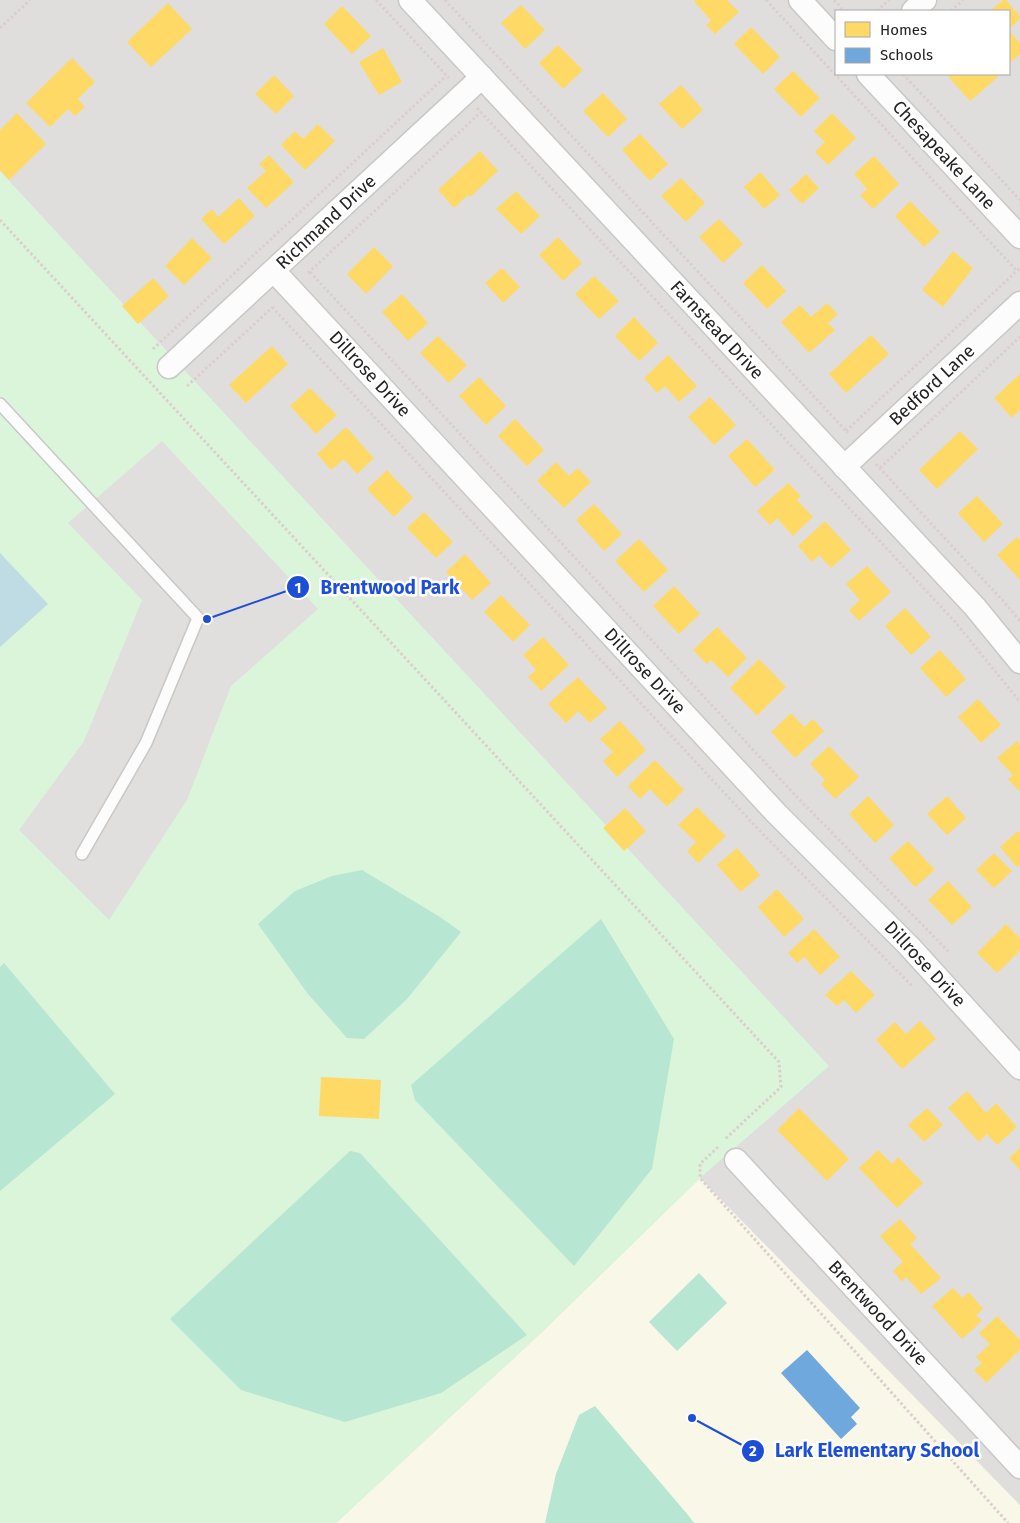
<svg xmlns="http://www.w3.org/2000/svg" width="1020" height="1523" font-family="'Fira Sans',sans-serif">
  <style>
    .residential { fill: #dfdedc; fill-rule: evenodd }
    .education { fill: #f8f7e8 }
    .park { fill: #daf5da }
    .pitch { fill: #b7e6d2 }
    .parking { fill: #e0dfde }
    .water { fill: #bfdbe3 }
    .homes { fill: #ffd966 }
    .schools { fill: #6fa8dc }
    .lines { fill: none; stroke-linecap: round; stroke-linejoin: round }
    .lane-casing { stroke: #c9c8c7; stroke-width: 14 }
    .street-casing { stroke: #c9c8c7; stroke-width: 25 }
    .path { stroke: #dccecd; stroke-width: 3; stroke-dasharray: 2.5 2.5; stroke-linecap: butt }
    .lane { stroke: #fdfcfc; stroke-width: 11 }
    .street { stroke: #fdfcfc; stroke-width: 22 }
    .labels { text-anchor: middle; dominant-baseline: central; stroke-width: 5; stroke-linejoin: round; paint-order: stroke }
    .street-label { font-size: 18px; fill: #222; stroke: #fff }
    .leader { fill: none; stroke: #1d4ed8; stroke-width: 2 }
    .callout-dot { fill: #1d4ed8; stroke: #fff; stroke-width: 2 }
    .mark-label { font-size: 15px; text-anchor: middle; font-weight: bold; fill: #fff }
    .callout-label { font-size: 19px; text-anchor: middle; font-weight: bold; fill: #1d4ed8; stroke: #fff; stroke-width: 5; stroke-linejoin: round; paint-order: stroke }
  </style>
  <rect width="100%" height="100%" fill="#f0eeeb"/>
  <!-- residential -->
  <path class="residential" d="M0,0H1020V1523H0ZM836,11H1009V74H836Z"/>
  <!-- education -->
  <path class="education" d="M700,1178L1020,1505V1523H336L543,1331Z"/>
  <!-- park -->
  <path class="park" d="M0,171L829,1066L700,1178L543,1331L336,1523H0Z"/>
  <!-- pitch -->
  <g class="pitch">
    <path d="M362,870L440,917L461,932L407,999L364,1039L347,1038L308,994L258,924L295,891L332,876Z"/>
    <path d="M601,919L674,1039L652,1169L574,1266L415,1100L411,1085Z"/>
    <path d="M4,963L115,1094L0,1191V967Z"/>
    <path d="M350,1151L360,1153L527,1335L441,1393L345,1422L241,1390L170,1319Z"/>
    <path d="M699,1273L727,1303L677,1351L649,1322Z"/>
    <path d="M595,1406L688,1515L694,1523H545L556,1474L579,1415Z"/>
  </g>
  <!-- parking -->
  <path class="parking" d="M162,441L318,609L231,686L187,800L109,920L19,830L84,741L142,600L68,523Z"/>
  <!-- water -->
  <path class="water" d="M0,553L48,604L0,647Z"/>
  <!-- homes -->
  <g class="homes">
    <path d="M695,0H727L739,12L715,34L706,25L711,21L694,1Z"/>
    <path d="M1003,0H1006L1020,16V19L1009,29V11H990Z"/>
    <path d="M168,3L192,29L151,67L127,42Z"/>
    <path d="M521,5L545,30L525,49L501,23Z"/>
    <path d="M342,6L371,36L352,54L324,24Z"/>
    <path d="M751,27L780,57L763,74L734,44Z"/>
    <path d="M1009,30L1020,43V54L1009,64Z"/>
    <path d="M558,45L583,70L563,89L539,63Z"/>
    <path d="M383,48L402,82L379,95L359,62Z"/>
    <path d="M72,58L95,82L78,99L85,107L75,116L68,109L50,127L26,103Z"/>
    <path d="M793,71L820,98L801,117L774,89Z"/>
    <path d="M946,74H995L998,77L970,101Z"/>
    <path d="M274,75L294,96L276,114L255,94Z"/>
    <path d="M681,85L703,110L682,129L659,104Z"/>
    <path d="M603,93L627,119L608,137L583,111Z"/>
    <path d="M17,113L46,144L9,180L0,170V130Z"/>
    <path d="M832,113L856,138L828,165L815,152L825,142L814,131Z"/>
    <path d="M318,124L335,141L305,170L281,145L295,131L303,139Z"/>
    <path d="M640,134L668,164L650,181L622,150Z"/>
    <path d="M480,151L498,171L470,197L468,195L454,208L438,190Z"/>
    <path d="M269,155L294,182L266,208L247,188L266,171L259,164Z"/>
    <path d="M874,156L899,184L873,209L860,195L867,189L854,174Z"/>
    <path d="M760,172L780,195L764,209L744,187Z"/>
    <path d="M806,174L819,188L802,204L789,190Z"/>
    <path d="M681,178L705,203L686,222L661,196Z"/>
    <path d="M516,191L540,216L521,234L496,209Z"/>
    <path d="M239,198L255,216L224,244L201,219L212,209L218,217Z"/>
    <path d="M910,201L940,232L924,247L895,216Z"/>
    <path d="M719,219L743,244L723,263L699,237Z"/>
    <path d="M558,237L582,263L563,281L539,255Z"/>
    <path d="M192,238L212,258L184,285L165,266Z"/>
    <path d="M374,247L393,266L366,294L347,274Z"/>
    <path d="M953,251L973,268L943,307L922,290Z"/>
    <path d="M762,265L786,291L767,309L743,283Z"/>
    <path d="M502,268L520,287L503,303L485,283Z"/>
    <path d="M594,276L619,301L599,319L575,294Z"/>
    <path d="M153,278L169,296L138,324L122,306Z"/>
    <path d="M402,294L428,323L408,341L382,312Z"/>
    <path d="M827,303L838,314L828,323L835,330L809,353L781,322L800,305L811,317Z"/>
    <path d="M634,317L658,343L639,361L615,336Z"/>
    <path d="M871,335L889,354L846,393L829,374Z"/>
    <path d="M438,336L467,365L449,383L420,353Z"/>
    <path d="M272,346L288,364L246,403L229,385Z"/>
    <path d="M668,355L697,386L679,402L665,386L657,393L644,378Z"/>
    <path d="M1020,374V410L1012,418L994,398Z"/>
    <path d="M479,377L506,406L486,425L459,396Z"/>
    <path d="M310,388L337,415L316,434L290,406Z"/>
    <path d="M710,397L736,425L714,445L688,417Z"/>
    <path d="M515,419L544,450L527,466L498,436Z"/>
    <path d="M346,427L374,458L357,474L344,459L331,470L317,454Z"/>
    <path d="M960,431L978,449L937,489L919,470Z"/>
    <path d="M747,439L775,470L755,487L728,456Z"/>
    <path d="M556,462L569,476L578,468L591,482L564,508L537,481Z"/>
    <path d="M387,470L413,498L394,517L367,489Z"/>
    <path d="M788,483L801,496L797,500L813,517L793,536L777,518L770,525L757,511Z"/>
    <path d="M977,496L1003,524L984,542L958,513Z"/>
    <path d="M594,504L622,534L604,551L576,520Z"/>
    <path d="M424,512L453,542L436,558L407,528Z"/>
    <path d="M825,521L851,550L831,568L819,555L812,562L798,546Z"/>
    <path d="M1017,537L1020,540V580L997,555Z"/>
    <path d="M639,539L668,570L644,592L615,561Z"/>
    <path d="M465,554L491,583L472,600L446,572Z"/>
    <path d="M867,566L891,592L859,621L849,610L860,600L846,584Z"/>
    <path d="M674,586L700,614L679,634L653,606Z"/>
    <path d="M501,595L530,625L513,642L484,612Z"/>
    <path d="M905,608L931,637L911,655L885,626Z"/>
    <path d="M717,627L747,658L728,677L711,660L707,664L693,650Z"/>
    <path d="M543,637L569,665L541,691L528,677L536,670L523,655Z"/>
    <path d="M940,650L966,679L946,697L920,668Z"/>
    <path d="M759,659L786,687L757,716L730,688Z"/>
    <path d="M578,677L607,708L590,723L578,711L566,723L548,704Z"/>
    <path d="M978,699L1001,725L981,743L958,717Z"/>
    <path d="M791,713L804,727L813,719L824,731L795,758L771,732Z"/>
    <path d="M620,721L646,750L617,777L603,761L613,752L600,739Z"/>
    <path d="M1017,741L1020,744V790L1019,791L1008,779L1013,775L997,758Z"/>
    <path d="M829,746L859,777L835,799L821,784L825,780L810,764Z"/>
    <path d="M655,760L684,790L667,807L650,789L640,799L628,786Z"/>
    <path d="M868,796L894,825L875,843L849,814Z"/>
    <path d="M947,796L966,818L947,835L927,814Z"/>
    <path d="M697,807L726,836L698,863L687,851L696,842L678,825Z"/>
    <path d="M625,808L646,831L624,851L603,828Z"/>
    <path d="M1018,831L1020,833V865L1017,867L1000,847Z"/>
    <path d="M908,841L935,870L915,887L889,858Z"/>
    <path d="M737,848L760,875L741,892L717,865Z"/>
    <path d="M994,853L1012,871L994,888L976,870Z"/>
    <path d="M948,881L972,907L952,925L928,900Z"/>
    <path d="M777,889L804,919L784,937L758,907Z"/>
    <path d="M1006,924L1020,938V951L997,973L977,953Z"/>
    <path d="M814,929L840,957L820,975L804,957L797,963L788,953Z"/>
    <path d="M851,971L875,995L856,1013L844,1000L837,1006L825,995Z"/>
    <path d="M920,1021L936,1039L902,1069L876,1040L895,1022L906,1034Z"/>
    <path d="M321,1077L381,1080L379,1119L319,1116Z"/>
    <path d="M967,1091L986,1113L996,1103L1017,1127L997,1145L987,1134L979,1142L948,1108Z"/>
    <path d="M799,1108L849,1159L827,1181L777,1130Z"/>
    <path d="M927,1108L943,1125L924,1142L908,1125Z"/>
    <path d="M1020,1148V1170L1009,1158Z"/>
    <path d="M878,1150L892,1164L898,1157L923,1183L897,1208L859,1168Z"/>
    <path d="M900,1219L917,1238L910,1244L941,1278L921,1294L906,1277L902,1282L893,1271L903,1262L880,1236Z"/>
    <path d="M953,1288L962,1298L969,1292L983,1309L976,1315L982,1321L962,1339L932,1306Z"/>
    <path d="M997,1316L1020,1340V1350L986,1383L974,1370L982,1363L976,1357L990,1344L979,1333Z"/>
  </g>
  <!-- schools -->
  <path class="schools" d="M807,1350L860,1408L851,1417L857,1424L841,1439L781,1373Z"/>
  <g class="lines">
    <defs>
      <path id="lane" d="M0,404L198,618L146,743L82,854"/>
      <g id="street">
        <path d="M410,0L975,607L1020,662"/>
        <path d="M800,0L836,39"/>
        <path d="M913,11L925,0"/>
        <path d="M868,74L1020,237"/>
        <path d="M274,271L776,813L909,946L1020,1068"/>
        <path d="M169,367L482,77"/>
        <path d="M844,467L1020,303"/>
        <path d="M736,1160L1020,1467"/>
      </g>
    </defs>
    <!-- lane casing -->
    <use href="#lane" class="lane-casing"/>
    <!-- street casing -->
    <use href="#street" class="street-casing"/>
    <!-- path -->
    <g class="path">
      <path d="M376,0L449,78"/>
      <path d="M445,0L848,433"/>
      <path d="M766,0L1017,271"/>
      <path d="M834,0L844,11"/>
      <path d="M877,11L889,0"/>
      <path d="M951,11L963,0"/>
      <path d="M0,28L30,0"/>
      <path d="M903,74L1020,200"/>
      <path d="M477,108L956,623L1020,702"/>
      <path d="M0,220L779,1062L781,1087L724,1140"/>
      <path d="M310,272L796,796L950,953"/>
      <path d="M308,273L481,112"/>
      <path d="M272,307L759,830L913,987"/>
      <path d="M153,349L446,76"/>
      <path d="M187,386L273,307"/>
      <path d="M846,431L1020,268"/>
      <path d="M876,464L1004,602L1020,621"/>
      <path d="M880,468L1020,337"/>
      <path d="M718,1147L700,1164V1178L1008,1523"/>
    </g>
    <!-- lane -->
    <use href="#lane" class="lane"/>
    <!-- street -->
    <use href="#street" class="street"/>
  </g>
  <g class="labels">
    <!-- street labels -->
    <g class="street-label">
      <text transform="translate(944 155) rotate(47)">Chesapeake Lane</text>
      <text transform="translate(326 222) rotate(-43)">Richmand Drive</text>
      <text transform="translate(717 330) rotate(47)">Farnstead Drive</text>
      <text transform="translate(370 374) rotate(47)">Dillrose Drive</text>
      <text transform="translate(932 385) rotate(-43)">Bedford Lane</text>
      <text transform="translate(645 671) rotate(47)">Dillrose Drive</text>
      <text transform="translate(925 964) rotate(47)">Dillrose Drive</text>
      <text transform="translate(878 1313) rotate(47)">Brentwood Drive</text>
    </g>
  </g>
  <!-- callouts -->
  <path class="leader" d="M207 619L298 587M692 1418L753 1451"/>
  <g class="callout-dot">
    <circle cx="207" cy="619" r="5"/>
    <circle cx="692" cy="1418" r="5"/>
    <circle cx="298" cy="587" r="12"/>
    <circle cx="753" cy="1451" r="12"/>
  </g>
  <g class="mark-label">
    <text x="298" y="593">1</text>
    <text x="753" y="1456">2</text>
  </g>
  <g class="callout-label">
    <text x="390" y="594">Brentwood Park</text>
    <text x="877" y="1457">Lark Elementary School</text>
  </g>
  <!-- legend -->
  <rect x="835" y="10" width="175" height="65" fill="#ffffff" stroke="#a7a7a7"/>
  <rect x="845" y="22" width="25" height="15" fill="#ffd966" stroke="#a7a7a7"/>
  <text x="880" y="35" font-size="15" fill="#222222">Homes</text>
  <rect x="845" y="48" width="25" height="15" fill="#6fa8dc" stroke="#a7a7a7"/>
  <text x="880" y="60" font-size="15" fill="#222222">Schools</text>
</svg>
